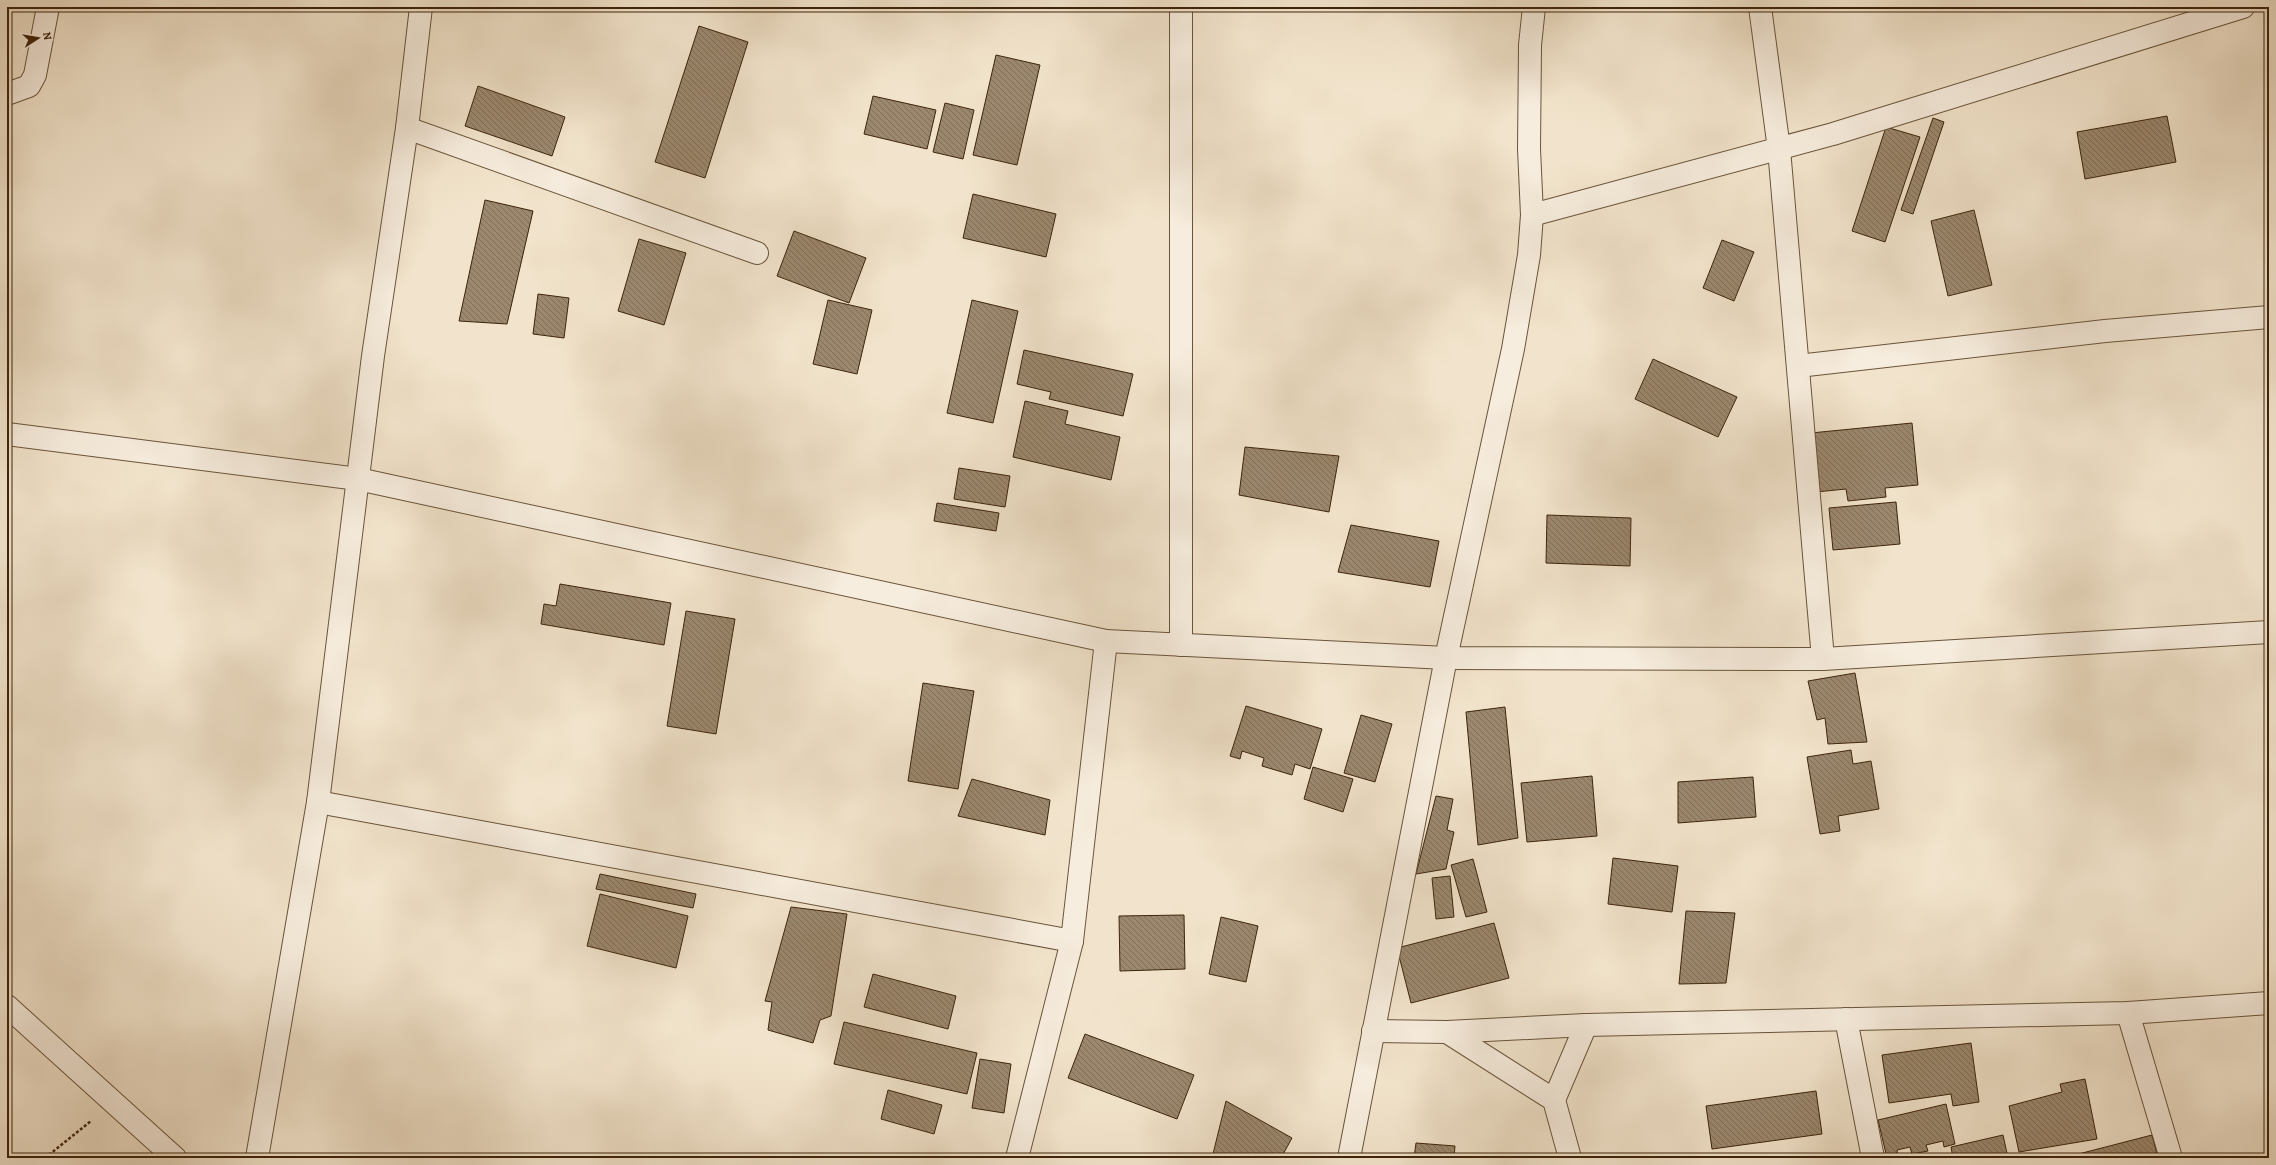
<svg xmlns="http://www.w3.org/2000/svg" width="2276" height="1165" font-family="Alegreya,serif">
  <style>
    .building { fill: url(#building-back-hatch); stroke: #3d240a }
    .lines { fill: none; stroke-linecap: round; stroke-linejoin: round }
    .minor-casing { stroke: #6a543a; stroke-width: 24 }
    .path { stroke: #3d240a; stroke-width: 2.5; stroke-dasharray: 3 2; stroke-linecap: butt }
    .minor { stroke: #f7edde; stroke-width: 22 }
  </style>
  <defs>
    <pattern id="building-back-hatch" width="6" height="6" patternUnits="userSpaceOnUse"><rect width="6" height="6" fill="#9b886f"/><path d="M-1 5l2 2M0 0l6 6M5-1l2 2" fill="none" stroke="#806f59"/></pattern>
  </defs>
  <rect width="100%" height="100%" fill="#f2e4cc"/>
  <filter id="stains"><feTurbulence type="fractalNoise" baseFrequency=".005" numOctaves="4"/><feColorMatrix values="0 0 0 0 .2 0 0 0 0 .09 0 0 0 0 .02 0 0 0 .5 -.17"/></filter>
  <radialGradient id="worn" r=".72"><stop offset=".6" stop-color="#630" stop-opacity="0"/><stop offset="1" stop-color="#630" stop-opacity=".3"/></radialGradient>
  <!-- building -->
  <g class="building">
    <path d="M699,26L748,42L705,178L655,162Z"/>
    <path d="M996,55L1040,65L1017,165L973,155Z"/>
    <path d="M478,86L565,117L552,156L465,126Z"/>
    <path d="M873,96L936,110L927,149L864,134Z"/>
    <path d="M945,103L974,110L963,159L933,152Z"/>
    <path d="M2167,116L2176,162L2085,179L2077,132Z"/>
    <path d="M1933,118L1944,122L1913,214L1901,210Z"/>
    <path d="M1886,127L1920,137L1885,242L1852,231Z"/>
    <path d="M973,194L1056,214L1046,257L963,238Z"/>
    <path d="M485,200L533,211L507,324L459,321Z"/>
    <path d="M1974,210L1992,285L1948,296L1931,221Z"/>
    <path d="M794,231L866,258L849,303L777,276Z"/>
    <path d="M639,239L686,253L664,325L618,311Z"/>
    <path d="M1722,240L1754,252L1734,301L1703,288Z"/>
    <path d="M538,294L569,298L564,338L533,334Z"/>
    <path d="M828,300L872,310L857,374L813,364Z"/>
    <path d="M972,300L1018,311L993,423L947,413Z"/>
    <path d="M1024,350L1133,374L1123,416L1049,399L1051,392L1017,384Z"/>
    <path d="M1653,359L1737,397L1718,437L1635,399Z"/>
    <path d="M1025,401L1068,411L1065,424L1120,437L1111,480L1013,457Z"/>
    <path d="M1912,423L1918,485L1885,488L1886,497L1848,501L1846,489L1816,492L1811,433Z"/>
    <path d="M1245,447L1339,456L1329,512L1239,495Z"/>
    <path d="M959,468L1010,476L1005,507L954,499Z"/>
    <path d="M1896,502L1900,544L1833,550L1829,508Z"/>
    <path d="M937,503L999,513L996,531L934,521Z"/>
    <path d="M1547,515L1631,518L1630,566L1546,563Z"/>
    <path d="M1351,525L1439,541L1430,587L1338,572Z"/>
    <path d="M560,584L671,603L664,645L541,624L544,604L556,606Z"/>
    <path d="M686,611L735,619L716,734L667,726Z"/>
    <path d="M1855,673L1867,742L1828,744L1825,718L1817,720L1808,681Z"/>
    <path d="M923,683L974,691L958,789L908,781Z"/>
    <path d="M1246,706L1322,729L1310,769L1295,764L1292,775L1262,766L1264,758L1242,751L1240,759L1230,756Z"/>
    <path d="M1505,707L1518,838L1478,845L1466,712Z"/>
    <path d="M1361,715L1392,724L1375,782L1344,773Z"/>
    <path d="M1851,750L1853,764L1871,761L1879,809L1838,816L1840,831L1820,834L1807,757Z"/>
    <path d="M1313,767L1353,779L1343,812L1304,799Z"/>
    <path d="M1592,776L1597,836L1527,842L1521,783Z"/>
    <path d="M1753,777L1756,817L1678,823V782Z"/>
    <path d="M972,779L1050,800L1045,835L958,816Z"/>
    <path d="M1436,796L1453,799L1447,830L1454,832L1446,869L1416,874Z"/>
    <path d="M1613,858L1678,866L1672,912L1608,904Z"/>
    <path d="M1473,859L1487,912L1466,917L1451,865Z"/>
    <path d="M600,874L696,894L693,908L596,889Z"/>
    <path d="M1450,876L1454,917L1436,919L1432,878Z"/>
    <path d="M600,894L688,916L676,968L587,946Z"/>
    <path d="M791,907L847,914L831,1016L820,1020L813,1043L768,1030L772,1002L765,1001Z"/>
    <path d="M1686,911L1735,913L1726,983L1679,984Z"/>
    <path d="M1184,915L1185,969L1120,971L1119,916Z"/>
    <path d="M1221,917L1258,926L1246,982L1209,974Z"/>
    <path d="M1494,923L1509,978L1411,1003L1397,948Z"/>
    <path d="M873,974L956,996L948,1029L864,1007Z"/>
    <path d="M844,1022L977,1053L967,1094L834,1064Z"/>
    <path d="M1085,1034L1194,1075L1177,1119L1068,1078Z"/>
    <path d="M1971,1043L1979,1102L1953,1106L1951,1094L1889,1103L1882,1055Z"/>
    <path d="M980,1059L1011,1064L1004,1113L972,1108Z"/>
    <path d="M2085,1079L2097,1139L2019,1152L2009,1106L2062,1092L2060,1084Z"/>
    <path d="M888,1090L942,1105L934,1134L881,1119Z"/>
    <path d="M1816,1091L1822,1134L1712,1149L1706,1106Z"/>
    <path d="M1226,1101L1292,1138L1281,1158H1212Z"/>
    <path d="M1946,1104L1955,1144L1944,1147L1943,1141L1926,1145L1928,1151L1912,1154L1910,1147L1897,1150L1898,1158H1887L1878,1120Z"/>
    <path d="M2003,1135L2008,1158H1953L1951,1147Z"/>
    <path d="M2152,1135L2158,1158H2063Z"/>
    <path d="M1416,1143L1455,1146L1454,1158H1414Z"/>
  </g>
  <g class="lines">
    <defs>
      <g id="minor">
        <path d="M1760,7L1779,149L1823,659"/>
        <path d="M7,94L29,86L35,75L48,7"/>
        <path d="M407,128L757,253"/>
        <path d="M1532,215L1833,134L2243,7"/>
        <path d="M1798,366L2105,331L2269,317"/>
        <path d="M7,434L358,479L1106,641L1446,658L1823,659L2269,632"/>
        <path d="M1181,645V7"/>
        <path d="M318,802L1072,941L1106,641"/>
        <path d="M7,1006L175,1158"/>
        <path d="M2128,1013L2171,1158"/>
        <path d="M1846,1019L1873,1158"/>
        <path d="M1373,1031L1447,1032L1586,1025L2128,1013L2269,1003"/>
        <path d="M1447,1032L1554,1100L1570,1158"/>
        <path d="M1554,1100L1586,1025"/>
        <path d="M257,1158L318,802L373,356L407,128L421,7"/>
        <path d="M1017,1158L1072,941"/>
        <path d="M1349,1158L1446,658L1513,349L1529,255L1532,215L1529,149L1530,45L1534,7"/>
      </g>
    </defs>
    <!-- minor casing -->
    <use href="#minor" class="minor-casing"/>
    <!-- path -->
    <path class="path" d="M45,1158L91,1121"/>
    <!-- minor -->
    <use href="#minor" class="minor"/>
  </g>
  <!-- margin -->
  <rect width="2276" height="1165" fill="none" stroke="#f2e4cc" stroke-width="24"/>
  <rect x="8" y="8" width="2260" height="1149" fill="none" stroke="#3d240a" stroke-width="2"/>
  <rect x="12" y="12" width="2252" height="1141" fill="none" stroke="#3d240a"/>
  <!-- north arrow -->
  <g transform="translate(38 38) rotate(78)" stroke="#f7edde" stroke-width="3" paint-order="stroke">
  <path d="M0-3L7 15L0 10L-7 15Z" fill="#3d240a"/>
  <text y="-6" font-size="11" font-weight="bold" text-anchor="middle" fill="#3d240a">N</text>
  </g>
  <rect width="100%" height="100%" filter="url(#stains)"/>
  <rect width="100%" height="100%" fill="url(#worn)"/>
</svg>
